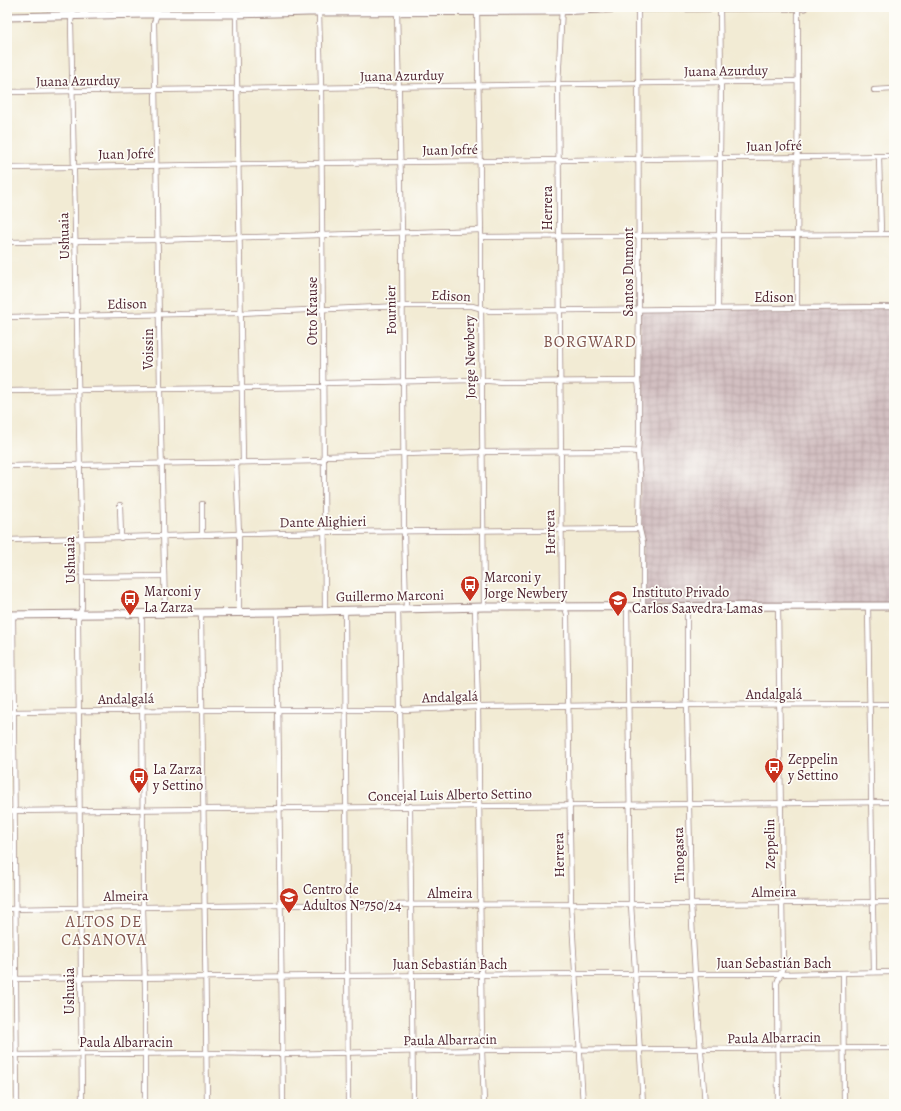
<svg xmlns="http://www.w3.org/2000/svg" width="901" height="1111" font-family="Alegreya,serif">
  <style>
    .industrial { fill: url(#industrial-grid) }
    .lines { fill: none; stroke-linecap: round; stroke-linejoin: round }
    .street-casing { stroke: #9e8580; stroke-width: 6 }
    .secondary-casing { stroke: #9e8580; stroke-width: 9 }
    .primary-casing { stroke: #9e8580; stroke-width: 9 }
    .street { stroke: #fff; stroke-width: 4.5 }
    .secondary { stroke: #fff; stroke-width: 7 }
    .primary { stroke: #fff; stroke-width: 7 }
    .labels { text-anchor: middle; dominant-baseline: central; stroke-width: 3.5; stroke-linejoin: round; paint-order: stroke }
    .street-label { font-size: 14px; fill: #4a1f2b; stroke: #fdfcf7 }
    .poi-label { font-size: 14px; fill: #4a1f2b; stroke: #fdfcf7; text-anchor: start }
    .quarter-label { font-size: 16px; letter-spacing: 1px; fill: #80544d; stroke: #fdfcf7 }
  </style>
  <defs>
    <pattern id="industrial-grid" width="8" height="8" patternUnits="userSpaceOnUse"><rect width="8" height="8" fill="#d2bfc1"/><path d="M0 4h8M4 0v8" fill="none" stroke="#b6a4a6"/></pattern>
  </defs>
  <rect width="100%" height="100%" fill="#fdfcf7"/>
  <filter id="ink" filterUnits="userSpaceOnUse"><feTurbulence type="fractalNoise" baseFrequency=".025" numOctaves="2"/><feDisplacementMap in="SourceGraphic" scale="8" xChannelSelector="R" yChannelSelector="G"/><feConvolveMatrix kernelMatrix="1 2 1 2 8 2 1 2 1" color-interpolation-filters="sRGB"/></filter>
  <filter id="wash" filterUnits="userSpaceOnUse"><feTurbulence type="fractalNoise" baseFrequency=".012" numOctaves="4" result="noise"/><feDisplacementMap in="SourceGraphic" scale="16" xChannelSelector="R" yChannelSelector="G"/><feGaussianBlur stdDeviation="0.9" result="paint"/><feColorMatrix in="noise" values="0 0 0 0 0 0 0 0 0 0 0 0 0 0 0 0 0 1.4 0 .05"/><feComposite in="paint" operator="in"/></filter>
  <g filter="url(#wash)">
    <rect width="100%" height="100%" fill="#f2ebd4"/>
    <!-- industrial -->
    <path class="industrial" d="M894,307V606H643V543L640,529L639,310Z"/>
  </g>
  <g filter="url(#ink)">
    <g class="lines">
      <defs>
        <g id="street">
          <path d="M73,7L71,22L82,577V607L78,619L82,1104"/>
          <path d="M159,7L154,23L160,389L165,613"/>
          <path d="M273,7L274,13"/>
          <path d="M562,7L558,85L562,599L567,614L571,904L583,1104"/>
          <path d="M638,9L639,310L638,381L639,389V432L638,452L640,477L639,526L643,543V606"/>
          <path d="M397,10L402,232L404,531L406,609"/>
          <path d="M477,10L481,237V309L484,607"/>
          <path d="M319,12L321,87L325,610"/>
          <path d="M236,14L243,462"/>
          <path d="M874,90L894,89"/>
          <path d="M7,92L797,81"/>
          <path d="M879,157L881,234"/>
          <path d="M7,168L321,163L894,156"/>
          <path d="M481,237L894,234"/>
          <path d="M7,242L157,240L481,230"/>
          <path d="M797,308L798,7"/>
          <path d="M718,309L721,82L720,8"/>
          <path d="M7,317L240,313L402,306H472L490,311L894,307"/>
          <path d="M323,383L474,380L503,382L638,381"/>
          <path d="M7,391L323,387"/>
          <path d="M324,456L482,452L628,451L638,452"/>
          <path d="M236,462L239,534V612"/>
          <path d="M7,466L324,461"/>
          <path d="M202,504V535"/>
          <path d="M120,505L121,538"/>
          <path d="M7,540L325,532L640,529"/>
          <path d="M82,577L164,576"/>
          <path d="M627,606L631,904L643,1104"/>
          <path d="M687,606V705L691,904L695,974L705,1104"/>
          <path d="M475,607L478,707L482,1050L484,1104"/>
          <path d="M868,607L874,972"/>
          <path d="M345,609L348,1104"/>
          <path d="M398,609L402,806"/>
          <path d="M277,612L283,1104"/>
          <path d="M201,613L207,1104"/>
          <path d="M142,614L143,907L145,988V1104"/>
          <path d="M13,615L17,1104"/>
          <path d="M7,712L202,710H401L478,707L628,705L894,704"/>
          <path d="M410,806L413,1104"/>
          <path d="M7,811L894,802"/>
          <path d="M7,909L282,905L691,904L894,902"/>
          <path d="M843,974L844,1104"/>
          <path d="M7,979L575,974H779L894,972"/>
          <path d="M7,1055L207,1053L283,1054L482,1050L894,1048"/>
          <path d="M778,1104L777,983L783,967L778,606"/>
        </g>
        <path id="secondary" d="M7,615L277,612L484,607L894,606"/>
        <path id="primary" d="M7,17L144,14H236L308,12L557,11L624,8L804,7"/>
      </defs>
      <!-- street casing -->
      <use href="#street" class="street-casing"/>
      <!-- secondary casing -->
      <use href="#secondary" class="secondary-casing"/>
      <!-- primary casing -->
      <use href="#primary" class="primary-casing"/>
      <!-- street -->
      <use href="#street" class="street"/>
      <!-- secondary -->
      <use href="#secondary" class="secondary"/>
      <!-- primary -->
      <use href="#primary" class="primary"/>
    </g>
  </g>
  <!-- icons -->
  <defs>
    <symbol id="bus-pin" viewBox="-11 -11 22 30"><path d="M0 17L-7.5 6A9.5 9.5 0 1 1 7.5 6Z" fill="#c8321e" stroke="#fdfcf7"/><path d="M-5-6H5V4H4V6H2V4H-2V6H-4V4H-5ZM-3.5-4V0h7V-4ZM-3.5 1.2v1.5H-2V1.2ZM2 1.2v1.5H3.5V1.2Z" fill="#fff"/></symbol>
    <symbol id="school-pin" viewBox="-11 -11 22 30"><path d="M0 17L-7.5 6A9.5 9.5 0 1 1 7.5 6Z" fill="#c8321e" stroke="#fdfcf7"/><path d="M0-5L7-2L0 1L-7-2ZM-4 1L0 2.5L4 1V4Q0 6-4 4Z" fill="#fff"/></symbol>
  </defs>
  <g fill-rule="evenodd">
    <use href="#bus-pin" x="459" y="574" width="22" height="30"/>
    <use href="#bus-pin" x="119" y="588" width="22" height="30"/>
    <use href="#school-pin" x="607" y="589" width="22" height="30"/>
    <use href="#bus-pin" x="763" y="756" width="22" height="30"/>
    <use href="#bus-pin" x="128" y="766" width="22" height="30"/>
    <use href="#school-pin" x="278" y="886" width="22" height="30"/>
  </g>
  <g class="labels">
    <!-- street labels -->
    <g class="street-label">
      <text transform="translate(726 71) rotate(-1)">Juana Azurduy</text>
      <text transform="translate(402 76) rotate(-1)">Juana Azurduy</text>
      <text transform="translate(78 81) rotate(-1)">Juana Azurduy</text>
      <text transform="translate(774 146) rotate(-1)">Juan Jofré</text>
      <text transform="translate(450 150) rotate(-1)">Juan Jofré</text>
      <text transform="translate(126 154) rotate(-1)">Juan Jofré</text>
      <text transform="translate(547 208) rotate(-90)">Herrera</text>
      <text transform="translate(64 236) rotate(-91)">Ushuaia</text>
      <text transform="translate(628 272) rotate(-90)">Santos Dumont</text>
      <text transform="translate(451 296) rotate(2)">Edison</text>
      <text x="774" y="297">Edison</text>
      <text transform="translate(127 304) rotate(-1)">Edison</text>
      <text transform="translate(391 310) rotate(-91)">Fournier</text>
      <text transform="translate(312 311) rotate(-90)">Otto Krause</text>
      <text transform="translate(148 349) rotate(-90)">Voissin</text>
      <text transform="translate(470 357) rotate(-91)">Jorge Newbery</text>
      <text transform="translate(323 522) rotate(-1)">Dante Alighieri</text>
      <text transform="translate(550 532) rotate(-91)">Herrera</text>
      <text transform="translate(70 560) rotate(-91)">Ushuaia</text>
      <text transform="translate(390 596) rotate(-1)">Guillermo Marconi</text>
      <text x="774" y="694">Andalgalá</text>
      <text transform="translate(450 697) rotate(-2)">Andalgalá</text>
      <text transform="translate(126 699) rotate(-1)">Andalgalá</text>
      <text transform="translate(450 795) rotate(-1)">Concejal Luis Alberto Settino</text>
      <text transform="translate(770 844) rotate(-91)">Zeppelin</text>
      <text transform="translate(559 855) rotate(-91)">Herrera</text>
      <text transform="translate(679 855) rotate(-91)">Tinogasta</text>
      <text transform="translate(774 892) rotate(-1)">Almeira</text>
      <text x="450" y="893">Almeira</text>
      <text transform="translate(126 896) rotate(-1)">Almeira</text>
      <text x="774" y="963">Juan Sebastián Bach</text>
      <text x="450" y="964">Juan Sebastián Bach</text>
      <text transform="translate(69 991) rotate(-90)">Ushuaia</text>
      <text transform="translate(774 1038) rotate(-1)">Paula Albarracin</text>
      <text transform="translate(450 1040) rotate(-1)">Paula Albarracin</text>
      <text x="126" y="1042">Paula Albarracin</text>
    </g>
    <!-- poi labels -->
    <g class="poi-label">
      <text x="484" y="577">Marconi y<tspan x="484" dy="16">Jorge Newbery</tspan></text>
      <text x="144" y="591">Marconi y<tspan x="144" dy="16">La Zarza</tspan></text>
      <text x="632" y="592">Instituto Privado<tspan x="632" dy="16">Carlos Saavedra Lamas</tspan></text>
      <text x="788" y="759">Zeppelin<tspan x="788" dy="16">y Settino</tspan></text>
      <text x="153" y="769">La Zarza<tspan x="153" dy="16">y Settino</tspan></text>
      <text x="303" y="889">Centro de<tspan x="303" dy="16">Adultos Nº750/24</tspan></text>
    </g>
    <!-- quarter labels -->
    <g class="quarter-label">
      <text x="590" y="342">BORGWARD</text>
      <text x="104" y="922">ALTOS DE<tspan x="104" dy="18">CASANOVA</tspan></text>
    </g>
  </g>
  <!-- margin -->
  <rect width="901" height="1111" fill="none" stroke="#fdfcf7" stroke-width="24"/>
</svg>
